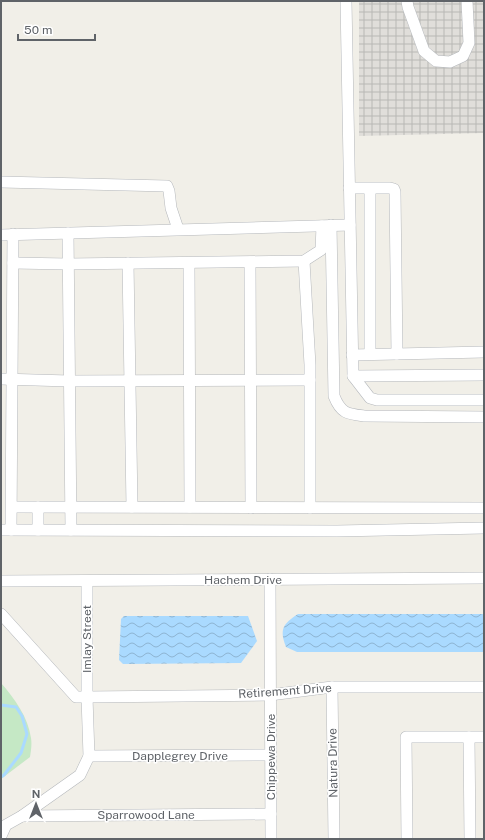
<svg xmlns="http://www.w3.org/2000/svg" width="485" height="840" font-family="'Public Sans',sans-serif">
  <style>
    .industrial { fill: url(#industrial-grid) }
    .green { fill: #c5e8c5 }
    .water { fill: url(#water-waves) }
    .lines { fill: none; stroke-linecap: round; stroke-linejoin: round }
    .stream { stroke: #aadaff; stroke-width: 3 }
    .minor-casing { stroke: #b5b8bc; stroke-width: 12 }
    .minor { stroke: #fff; stroke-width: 11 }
    .labels { text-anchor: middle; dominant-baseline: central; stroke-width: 3; stroke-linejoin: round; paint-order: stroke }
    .street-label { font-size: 12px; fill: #5f6368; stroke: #fff }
  </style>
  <defs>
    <pattern id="industrial-grid" width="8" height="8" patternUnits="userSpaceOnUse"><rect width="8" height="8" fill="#e0deda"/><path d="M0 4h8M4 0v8" fill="none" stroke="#b9b8b5"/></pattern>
    <pattern id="water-waves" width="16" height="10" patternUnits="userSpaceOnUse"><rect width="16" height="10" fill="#aadaff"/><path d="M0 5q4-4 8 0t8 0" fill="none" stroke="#8eb4d2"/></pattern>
  </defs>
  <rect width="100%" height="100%" fill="#f1efe8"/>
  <!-- industrial -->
  <path class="industrial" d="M359,1H484V133L359,136Z"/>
  <!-- green -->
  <path class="green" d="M1,683C15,699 28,717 31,738C32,744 31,751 30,757L1,779Z"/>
  <!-- water -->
  <g class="water">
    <path d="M298,614H484V652H297L286,647C279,629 283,624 298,614Z"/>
    <path d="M124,616H248L257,641L241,663L123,664L119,660L121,619Z"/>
  </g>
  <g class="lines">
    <!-- stream -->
    <path class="stream" d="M1,705L16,707L22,716L27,734L21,753L4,775L1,777"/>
    <defs>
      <g id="minor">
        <path d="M346,1L353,376L484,375"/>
        <path d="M407,1L408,7L424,51L436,61L450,62L463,56L469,43L467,1"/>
        <path d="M1,182L167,186L169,191L171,208L178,229"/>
        <path d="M349,188H390L394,189L395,192L397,354"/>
        <path d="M370,189V354"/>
        <path d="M331,225L334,396C341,414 348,414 365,416L484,417"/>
        <path d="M68,233L71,530"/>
        <path d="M1,235L350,225"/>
        <path d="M304,261L310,365V508"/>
        <path d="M250,262L251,508"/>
        <path d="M13,263L68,264L304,261L321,250L322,226"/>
        <path d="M128,263L132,507"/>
        <path d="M189,263L190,507"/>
        <path d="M352,355L484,352"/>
        <path d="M353,376L370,398L377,400H484"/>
        <path d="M1,379L69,381L310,380"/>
        <path d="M12,507L484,508"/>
        <path d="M38,507V530"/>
        <path d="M1,530L337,531L484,528"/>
        <path d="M11,530L13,234"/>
        <path d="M270,579L271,839"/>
        <path d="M1,581L484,578"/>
        <path d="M87,581V697L270,695L332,687H484"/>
        <path d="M1,614L76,697H87L89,756L80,775L22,816L6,825L1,836"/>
        <path d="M332,687L334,839"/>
        <path d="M469,737L470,839"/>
        <path d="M89,756L271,755"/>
        <path d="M22,816L271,814"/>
        <path d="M407,839L406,737H484"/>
      </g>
    </defs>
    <!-- minor casing -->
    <use href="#minor" class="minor-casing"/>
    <!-- minor -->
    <use href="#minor" class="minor"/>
  </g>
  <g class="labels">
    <!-- street labels -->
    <g class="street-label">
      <text x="243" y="580">Hachem Drive</text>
      <text transform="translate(87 639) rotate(-90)">Imlay Street</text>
      <text transform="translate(285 691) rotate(-4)">Retirement Drive</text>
      <text x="180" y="756">Dapplegrey Drive</text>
      <text transform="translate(271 757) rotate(-90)">Chippewa Drive</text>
      <text transform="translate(333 763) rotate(-91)">Natura Drive</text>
      <text x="146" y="815">Sparrowood Lane</text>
    </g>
  </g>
  <!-- border -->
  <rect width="485" height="840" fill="none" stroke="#5f6368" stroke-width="4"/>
  <!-- north arrow -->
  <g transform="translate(36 804)" stroke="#ffffff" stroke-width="3" paint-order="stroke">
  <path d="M0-3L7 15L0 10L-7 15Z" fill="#5f6368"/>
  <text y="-6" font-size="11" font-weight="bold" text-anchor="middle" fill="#5f6368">N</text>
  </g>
  <!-- scale -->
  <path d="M18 34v6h77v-6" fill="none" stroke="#5f6368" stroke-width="2"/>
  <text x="24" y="34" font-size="12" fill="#5f6368" stroke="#ffffff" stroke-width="3" paint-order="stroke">50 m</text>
</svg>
